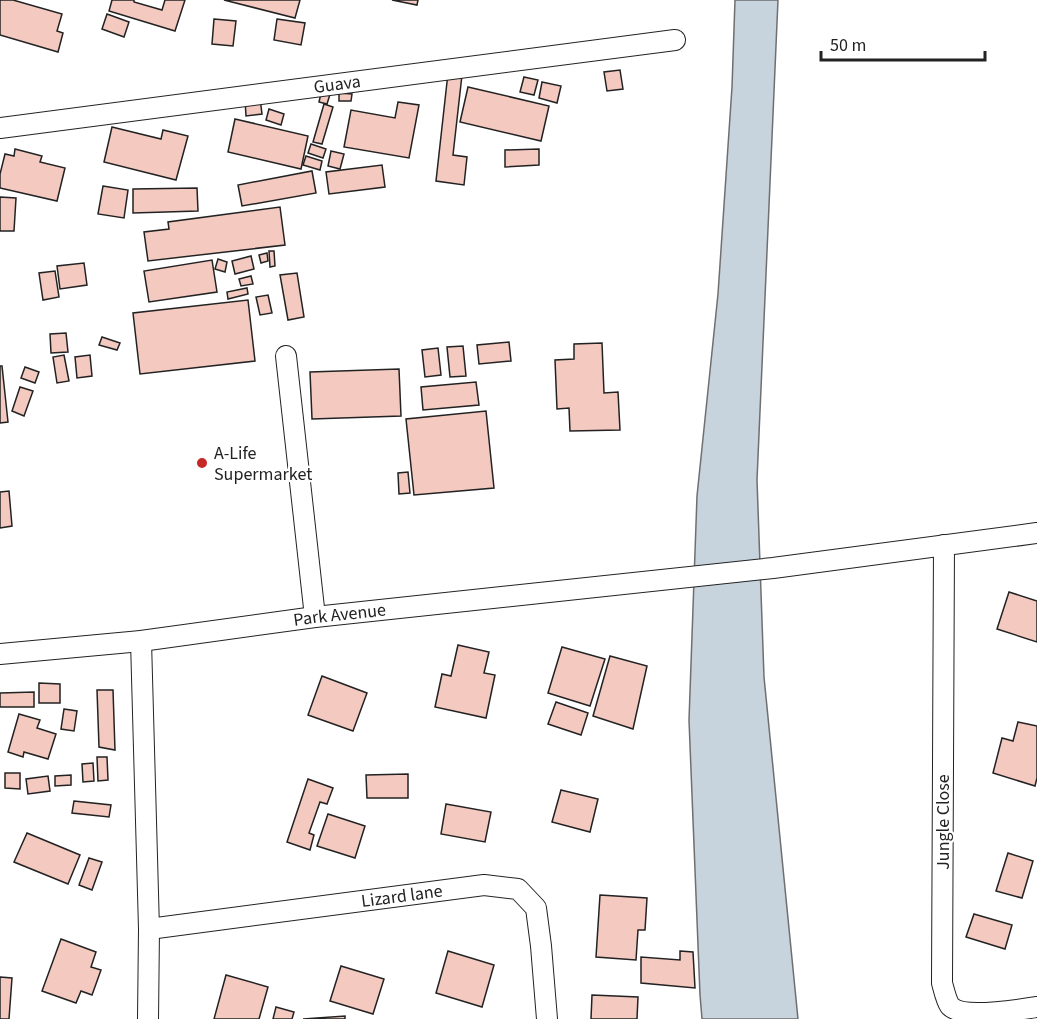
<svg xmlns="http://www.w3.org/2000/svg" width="1037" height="1019" font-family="'Source Sans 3',sans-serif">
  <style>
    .water { fill: #c7d3dd; stroke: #6f6f6f; stroke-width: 1.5 }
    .building { fill: #f3c9c0; stroke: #222; stroke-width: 1.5 }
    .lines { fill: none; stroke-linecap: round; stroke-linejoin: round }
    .minor-casing { stroke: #222; stroke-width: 22 }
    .minor { stroke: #fff; stroke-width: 20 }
    .poi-dot { fill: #c62828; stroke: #fff; stroke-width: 2 }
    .labels { text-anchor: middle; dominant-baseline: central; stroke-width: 4.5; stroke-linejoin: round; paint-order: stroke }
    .street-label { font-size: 18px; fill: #222; stroke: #fff }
    .poi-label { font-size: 18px; fill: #222; stroke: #fff; text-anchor: start }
  </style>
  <rect width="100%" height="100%" fill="#fff"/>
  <!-- water -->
  <path class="water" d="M735,0H778L757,480L764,677L798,1019H702L700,995L689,720L697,496L718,294L732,87Z"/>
  <!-- building -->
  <g class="building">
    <path d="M0,0H13L62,14L57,31L63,33L58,52L0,35Z"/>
    <path d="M112,0H134V2L162,10L165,0H185L175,31L109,11Z"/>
    <path d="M224,0H300L295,18Z"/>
    <path d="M392,0H418L417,5Z"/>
    <path d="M107,14L129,22L124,37L102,29Z"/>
    <path d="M214,19L236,21L233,46L212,44Z"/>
    <path d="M277,19L305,23L301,45L274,40Z"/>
    <path d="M620,70L623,89L607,91L604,72Z"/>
    <path d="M448,73L462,75L453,155L467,157L464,185L436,181Z"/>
    <path d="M524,77L538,80L534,95L520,92Z"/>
    <path d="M542,82L561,86L557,103L539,98Z"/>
    <path d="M468,87L549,106L541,141L460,122Z"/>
    <path d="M322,89L331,91L327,104L319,102Z"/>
    <path d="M339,93L352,94L351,101H339Z"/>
    <path d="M260,98L262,114L246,116L245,100Z"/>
    <path d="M398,102L419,105L409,158L344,147L351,110L395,118Z"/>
    <path d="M324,104L333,107L322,144L313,142Z"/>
    <path d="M269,109L284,114L281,125L266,120Z"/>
    <path d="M235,119L308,136L301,169L228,152Z"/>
    <path d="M112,127L161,139L163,130L188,136L176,180L104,162Z"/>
    <path d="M311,144L326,149L323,158L308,153Z"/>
    <path d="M15,149L42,156L40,162L65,168L57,201L0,188V174L5,154L14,156Z"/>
    <path d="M539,149V165L505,167V150Z"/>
    <path d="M331,151L344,154L340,169L328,166Z"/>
    <path d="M306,156L322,161L320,170L303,165Z"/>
    <path d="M382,165L385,187L329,194L326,172Z"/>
    <path d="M312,171L316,193L242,206L238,185Z"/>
    <path d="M103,186L128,190L124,218L98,214Z"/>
    <path d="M197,188L198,211L133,213V189Z"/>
    <path d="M0,197L16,198L14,231H0Z"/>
    <path d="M280,207L285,245L148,261L144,232L169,229L168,222Z"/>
    <path d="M269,251H274L275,266L270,267Z"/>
    <path d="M267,253L268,261L261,263L259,255Z"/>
    <path d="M251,256L254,269L235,274L232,261Z"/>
    <path d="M218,259L227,262L225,272L215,269Z"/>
    <path d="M212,260L217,292L149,302L144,271Z"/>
    <path d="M84,263L87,285L60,289L57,266Z"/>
    <path d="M55,271L59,297L43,300L39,273Z"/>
    <path d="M297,273L304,317L288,320L280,275Z"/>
    <path d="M251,276L253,284L241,286L239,279Z"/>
    <path d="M247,288L248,294L228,299L227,292Z"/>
    <path d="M268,295L272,313L260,315L256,297Z"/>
    <path d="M248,300L255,361L140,374L133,313Z"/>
    <path d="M66,333L68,352L51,353L50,334Z"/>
    <path d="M102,337L120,343L117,350L99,345Z"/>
    <path d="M509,342L511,361L479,364L477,345Z"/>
    <path d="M602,343L604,393L618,392L620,430L570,431L569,408L557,409L555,360L574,359V344Z"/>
    <path d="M463,346L466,376L450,377L447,347Z"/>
    <path d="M438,348L441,375L425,377L422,350Z"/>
    <path d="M64,355L69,381L57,383L53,357Z"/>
    <path d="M90,355L92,376L77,378L75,357Z"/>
    <path d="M0,366H2L8,422L0,423Z"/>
    <path d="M25,367L39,372L35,383L21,378Z"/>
    <path d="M399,369L401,416L312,419L310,372Z"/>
    <path d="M476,382L479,405L423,410L421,387Z"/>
    <path d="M20,387L33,391L24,416L12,411Z"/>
    <path d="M486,411L494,488L414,495L406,419Z"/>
    <path d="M408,472L410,493L399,494L398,473Z"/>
    <path d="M9,491L12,526L0,528V492Z"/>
    <path d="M1009,592L1037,601V642L997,629Z"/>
    <path d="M458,645L489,652L484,673L495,675L486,718L435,707L442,674L451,676Z"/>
    <path d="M562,647L605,659L590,706L548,693Z"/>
    <path d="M610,656L647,666L633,729L593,716Z"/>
    <path d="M322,676L367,693L353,731L308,715Z"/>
    <path d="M39,683L60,684V703H39Z"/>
    <path d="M97,690H113L115,750L99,747Z"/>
    <path d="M34,692V707H0V693Z"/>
    <path d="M556,702L588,713L581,735L548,724Z"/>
    <path d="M64,709L77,711L74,731L61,729Z"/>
    <path d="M19,714L40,720L37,728L56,734L48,759L24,752L23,757L8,752Z"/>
    <path d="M1018,722L1037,726V778L1035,786L993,773L1002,738L1013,741Z"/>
    <path d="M97,757H107L108,780L98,781Z"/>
    <path d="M93,763L94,781L83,782L82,764Z"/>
    <path d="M5,773H20V789L5,788Z"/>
    <path d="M408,774V798H367L366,775Z"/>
    <path d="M71,775V785L55,786V776Z"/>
    <path d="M48,776L50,791L28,794L26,779Z"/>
    <path d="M308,779L333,788L327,804L320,802L309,833L314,835L310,850L287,842Z"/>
    <path d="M561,790L598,799L590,832L552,822Z"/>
    <path d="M74,801L111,805L109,817L72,813Z"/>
    <path d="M446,804L491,812L485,842L441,834Z"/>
    <path d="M328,814L365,826L355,858L317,846Z"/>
    <path d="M27,833L80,855L68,884L14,862Z"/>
    <path d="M1008,853L1033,861L1022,898L996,891Z"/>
    <path d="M89,858L102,862L92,890L79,885Z"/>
    <path d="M600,895L647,898L645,930H638L636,960L596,957Z"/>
    <path d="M974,914L1012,925L1005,949L966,937Z"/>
    <path d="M61,939L96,952L91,967L101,970L92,995L81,991L76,1003L42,991Z"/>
    <path d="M448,951L494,965L482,1007L436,993Z"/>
    <path d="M680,951L693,952L695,988L641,983V957L680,960Z"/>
    <path d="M341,966L384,979L373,1014L330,1001Z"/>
    <path d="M226,975L268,987L259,1019H214Z"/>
    <path d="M0,977L12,978L9,1019H0Z"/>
    <path d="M592,995L638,997L637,1019H591Z"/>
    <path d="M276,1007L294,1012L292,1019H273Z"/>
    <path d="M345,1016V1019H303Z"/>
  </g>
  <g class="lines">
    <defs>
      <g id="minor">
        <path id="s1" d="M0,128L675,40"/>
        <path d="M286,356L315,617"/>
        <path d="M944,545L942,983C944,990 946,1000 950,1006C963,1019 1017,1010 1037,1007"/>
        <path d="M141,641L149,929L148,1019"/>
        <path id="s2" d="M0,654L141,641L315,617L773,568L1037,533"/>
        <path id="s3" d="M149,929L484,885L518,889L536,908L541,946L547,1019"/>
      </g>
    </defs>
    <!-- minor casing -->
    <use href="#minor" class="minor-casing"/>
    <!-- minor -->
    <use href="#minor" class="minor"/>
  </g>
  <!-- markers -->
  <circle class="poi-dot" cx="202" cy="463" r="6"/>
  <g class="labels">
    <!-- street labels -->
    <g class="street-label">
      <text stroke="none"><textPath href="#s1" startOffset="340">Guava</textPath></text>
      <text stroke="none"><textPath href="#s2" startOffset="342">Park Avenue</textPath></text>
      <text transform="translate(943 822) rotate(-90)">Jungle Close</text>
      <text stroke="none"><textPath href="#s3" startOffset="255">Lizard lane</textPath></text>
    </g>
    <!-- poi labels -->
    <g class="poi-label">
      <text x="214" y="453">A-Life<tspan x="214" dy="21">Supermarket</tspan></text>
    </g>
  </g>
  <!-- scale -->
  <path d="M821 51v9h164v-9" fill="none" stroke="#222222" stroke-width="3"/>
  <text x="830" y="51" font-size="18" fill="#222222" stroke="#ffffff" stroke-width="4.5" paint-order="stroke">50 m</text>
</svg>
